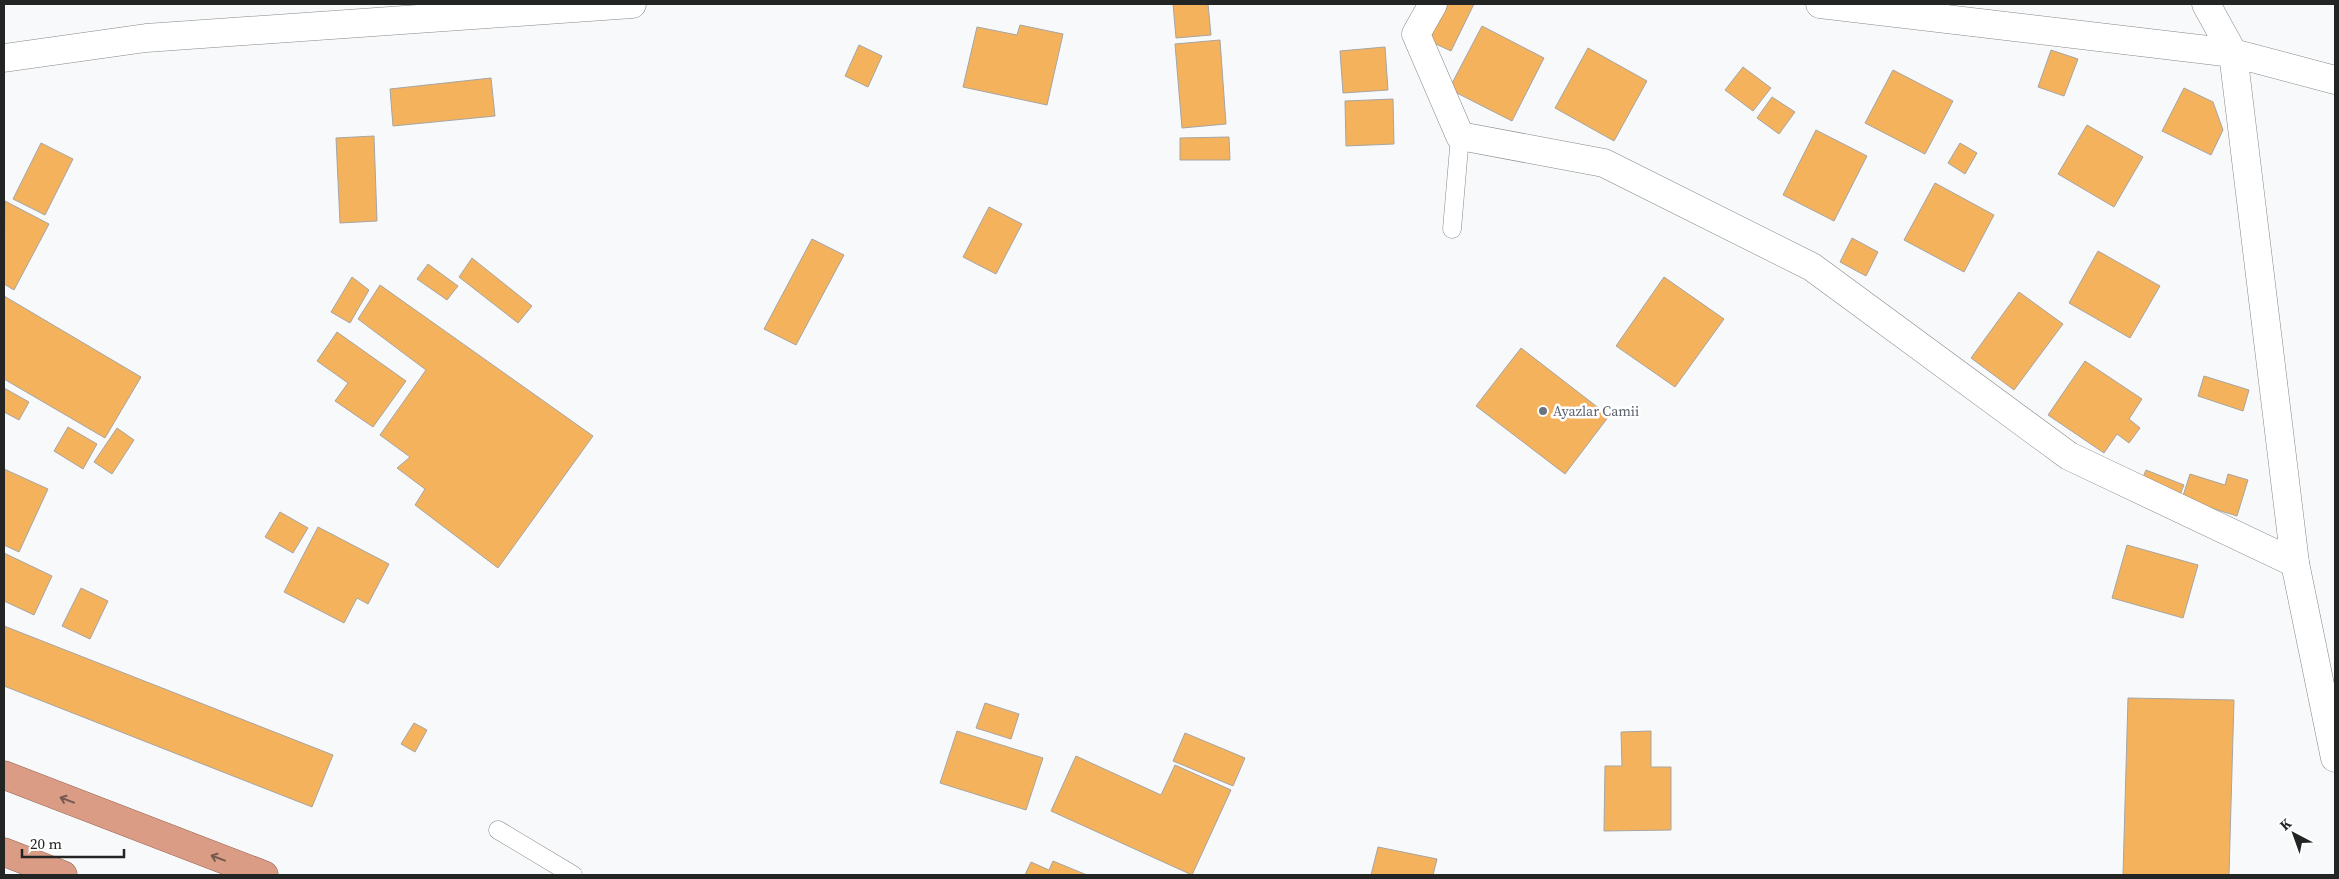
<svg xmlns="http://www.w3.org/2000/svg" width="2339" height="879" font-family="'Source Serif 4',serif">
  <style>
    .building { fill: #f4b25d; stroke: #a6a5a3 }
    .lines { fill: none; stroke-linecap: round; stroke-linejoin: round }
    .service-casing { stroke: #878889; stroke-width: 19 }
    .minor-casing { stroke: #878889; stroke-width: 29 }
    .trunk-casing { stroke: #956250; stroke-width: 29 }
    .service { stroke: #fff; stroke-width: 18 }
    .minor { stroke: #fff; stroke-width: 28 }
    .trunk { stroke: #db9c86; stroke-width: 28 }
    .oneway { stroke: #765a50 }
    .worship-dot { fill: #6b7280; stroke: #fff; stroke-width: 2 }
    .labels { text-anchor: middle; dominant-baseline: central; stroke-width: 5; stroke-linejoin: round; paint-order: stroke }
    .worship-label { font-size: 14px; fill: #5b616d; stroke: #fff; text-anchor: start }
  </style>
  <rect width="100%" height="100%" fill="#f8f9fa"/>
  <!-- building -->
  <g class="building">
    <path d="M1173,4H1208L1211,35L1176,38Z"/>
    <path d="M1445,4H1474L1451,51L1427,40Z"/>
    <path d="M1020,25L1063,34L1047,105L963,87L977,27L1017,35Z"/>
    <path d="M1482,26L1544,58L1512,121L1449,89Z"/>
    <path d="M1220,40L1226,124L1182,128L1175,44Z"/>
    <path d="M859,45L882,56L868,87L845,76Z"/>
    <path d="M1385,47L1388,90L1343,93L1340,51Z"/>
    <path d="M1588,48L1647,81L1614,141L1555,108Z"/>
    <path d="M2051,50L2078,59L2064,96L2038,87Z"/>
    <path d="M1743,67L1771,88L1753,111L1725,90Z"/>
    <path d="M1893,70L1953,101L1925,154L1865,123Z"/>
    <path d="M491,78L495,116L393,126L390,89Z"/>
    <path d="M2184,88L2213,102L2223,130L2211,155L2162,131Z"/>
    <path d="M1772,97L1795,112L1779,134L1757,118Z"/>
    <path d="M1393,99L1394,144L1346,146L1345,101Z"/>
    <path d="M2087,125L2143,157L2114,207L2058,174Z"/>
    <path d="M1816,130L1867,156L1834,221L1783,195Z"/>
    <path d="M374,136L377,221L340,223L336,138Z"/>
    <path d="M1229,137L1230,160H1180V138Z"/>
    <path d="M41,143L73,159L45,215L13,199Z"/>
    <path d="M1960,143L1977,153L1965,174L1948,163Z"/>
    <path d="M1935,183L1994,215L1964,272L1904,240Z"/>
    <path d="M5,201L49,224L14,290L4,284Z"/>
    <path d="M989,207L1022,224L996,274L963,257Z"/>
    <path d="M1852,238L1878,252L1866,276L1840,262Z"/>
    <path d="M812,239L844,255L796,345L764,329Z"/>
    <path d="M2098,251L2160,286L2130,338L2069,303Z"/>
    <path d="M472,258L532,306L518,323L459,277Z"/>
    <path d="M428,264L458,286L447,300L417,279Z"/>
    <path d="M352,277L369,290L350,323L331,312Z"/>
    <path d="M1664,277L1724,319L1675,387L1616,346Z"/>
    <path d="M380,285L593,436L498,568L415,505L425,489L397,468L410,457L380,435L426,370L358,319Z"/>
    <path d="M2019,292L2063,324L2014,390L1971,358Z"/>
    <path d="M4,296L141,377L105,438L4,379Z"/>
    <path d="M337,332L406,381L373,427L335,401L348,383L317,361Z"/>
    <path d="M1521,348L1609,416L1565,474L1476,406Z"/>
    <path d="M2085,361L2142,399L2129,419L2140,428L2129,443L2117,434L2104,453L2048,415Z"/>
    <path d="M2204,376L2249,390L2243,411L2198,396Z"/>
    <path d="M4,388L29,402L19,420L4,412Z"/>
    <path d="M68,427L97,444L83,469L54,451Z"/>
    <path d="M117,428L134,440L112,474L94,462Z"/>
    <path d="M4,469L48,489L19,552L4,545Z"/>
    <path d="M2146,470L2184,485L2179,497L2141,482Z"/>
    <path d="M2190,474L2225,485L2228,474L2248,480L2237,516L2182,499Z"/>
    <path d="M280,512L308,528L293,553L265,537Z"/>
    <path d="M318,527L389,564L368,604L357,598L344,623L284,592Z"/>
    <path d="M2127,545L2198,565L2183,618L2112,598Z"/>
    <path d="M4,553L52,576L34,615L4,601Z"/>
    <path d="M81,588L108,601L90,639L62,626Z"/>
    <path d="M4,626L333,755L312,807L4,686Z"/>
    <path d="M2128,698L2234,700L2229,875H2123Z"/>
    <path d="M985,703L1019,714L1011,739L976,728Z"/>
    <path d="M414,723L427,730L415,752L401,744Z"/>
    <path d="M957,731L1043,758L1026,810L940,783Z"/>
    <path d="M1651,731V767H1671V830L1604,831L1605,766H1622L1621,732Z"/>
    <path d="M1185,733L1245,758L1233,786L1173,761Z"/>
    <path d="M1076,756L1161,795L1175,765L1231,790L1192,875L1051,811Z"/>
    <path d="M1378,847L1437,859L1433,875H1371Z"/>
    <path d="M1053,861L1087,875H1025L1031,862L1049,870Z"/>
  </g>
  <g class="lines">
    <defs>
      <g id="service">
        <path d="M1452,229L1460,136"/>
        <path d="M498,830L573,875"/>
      </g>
      <g id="minor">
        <path d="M1433,4L1416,34L1460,136L1604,163L1812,267L2069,456L2295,563"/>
        <path d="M1820,4L2233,53L2295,563L2335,758"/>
        <path d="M2206,4L2233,53L2335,80"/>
        <path d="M4,58L146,38L632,4"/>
      </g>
      <g id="trunk">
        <path d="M4,775L264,875"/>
        <path d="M4,852L63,875"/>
      </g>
    </defs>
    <!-- service casing -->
    <use href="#service" class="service-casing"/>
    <!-- minor casing -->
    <use href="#minor" class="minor-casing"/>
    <!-- trunk casing -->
    <use href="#trunk" class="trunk-casing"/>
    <!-- service -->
    <use href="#service" class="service"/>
    <!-- minor -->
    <use href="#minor" class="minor"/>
    <!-- trunk -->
    <use href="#trunk" class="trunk"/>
  </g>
  <!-- one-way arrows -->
  <defs><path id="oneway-shaft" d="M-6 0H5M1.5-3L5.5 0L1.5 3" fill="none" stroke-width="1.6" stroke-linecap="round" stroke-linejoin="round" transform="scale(1.25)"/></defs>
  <g class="oneway">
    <use href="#oneway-shaft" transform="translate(67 800) rotate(-159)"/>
    <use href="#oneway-shaft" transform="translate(218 858) rotate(-159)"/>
  </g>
  <!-- markers -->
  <circle class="worship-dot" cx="1543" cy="411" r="5"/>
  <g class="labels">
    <!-- worship labels -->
    <g class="worship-label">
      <text x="1553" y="411">Ayazlar Camii</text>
    </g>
  </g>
  <!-- border -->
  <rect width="2339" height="879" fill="none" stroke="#232424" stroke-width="10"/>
  <!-- north arrow -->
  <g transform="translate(2294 834) rotate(319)" stroke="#ffffff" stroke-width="4" paint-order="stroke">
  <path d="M0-4L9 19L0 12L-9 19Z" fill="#232424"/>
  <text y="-8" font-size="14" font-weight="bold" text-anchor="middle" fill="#232424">K</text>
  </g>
  <!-- scale -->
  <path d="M22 849v8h102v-8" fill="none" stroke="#232424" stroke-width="2.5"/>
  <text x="30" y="849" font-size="15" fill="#232424" stroke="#ffffff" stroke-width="4" paint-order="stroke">20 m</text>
</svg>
